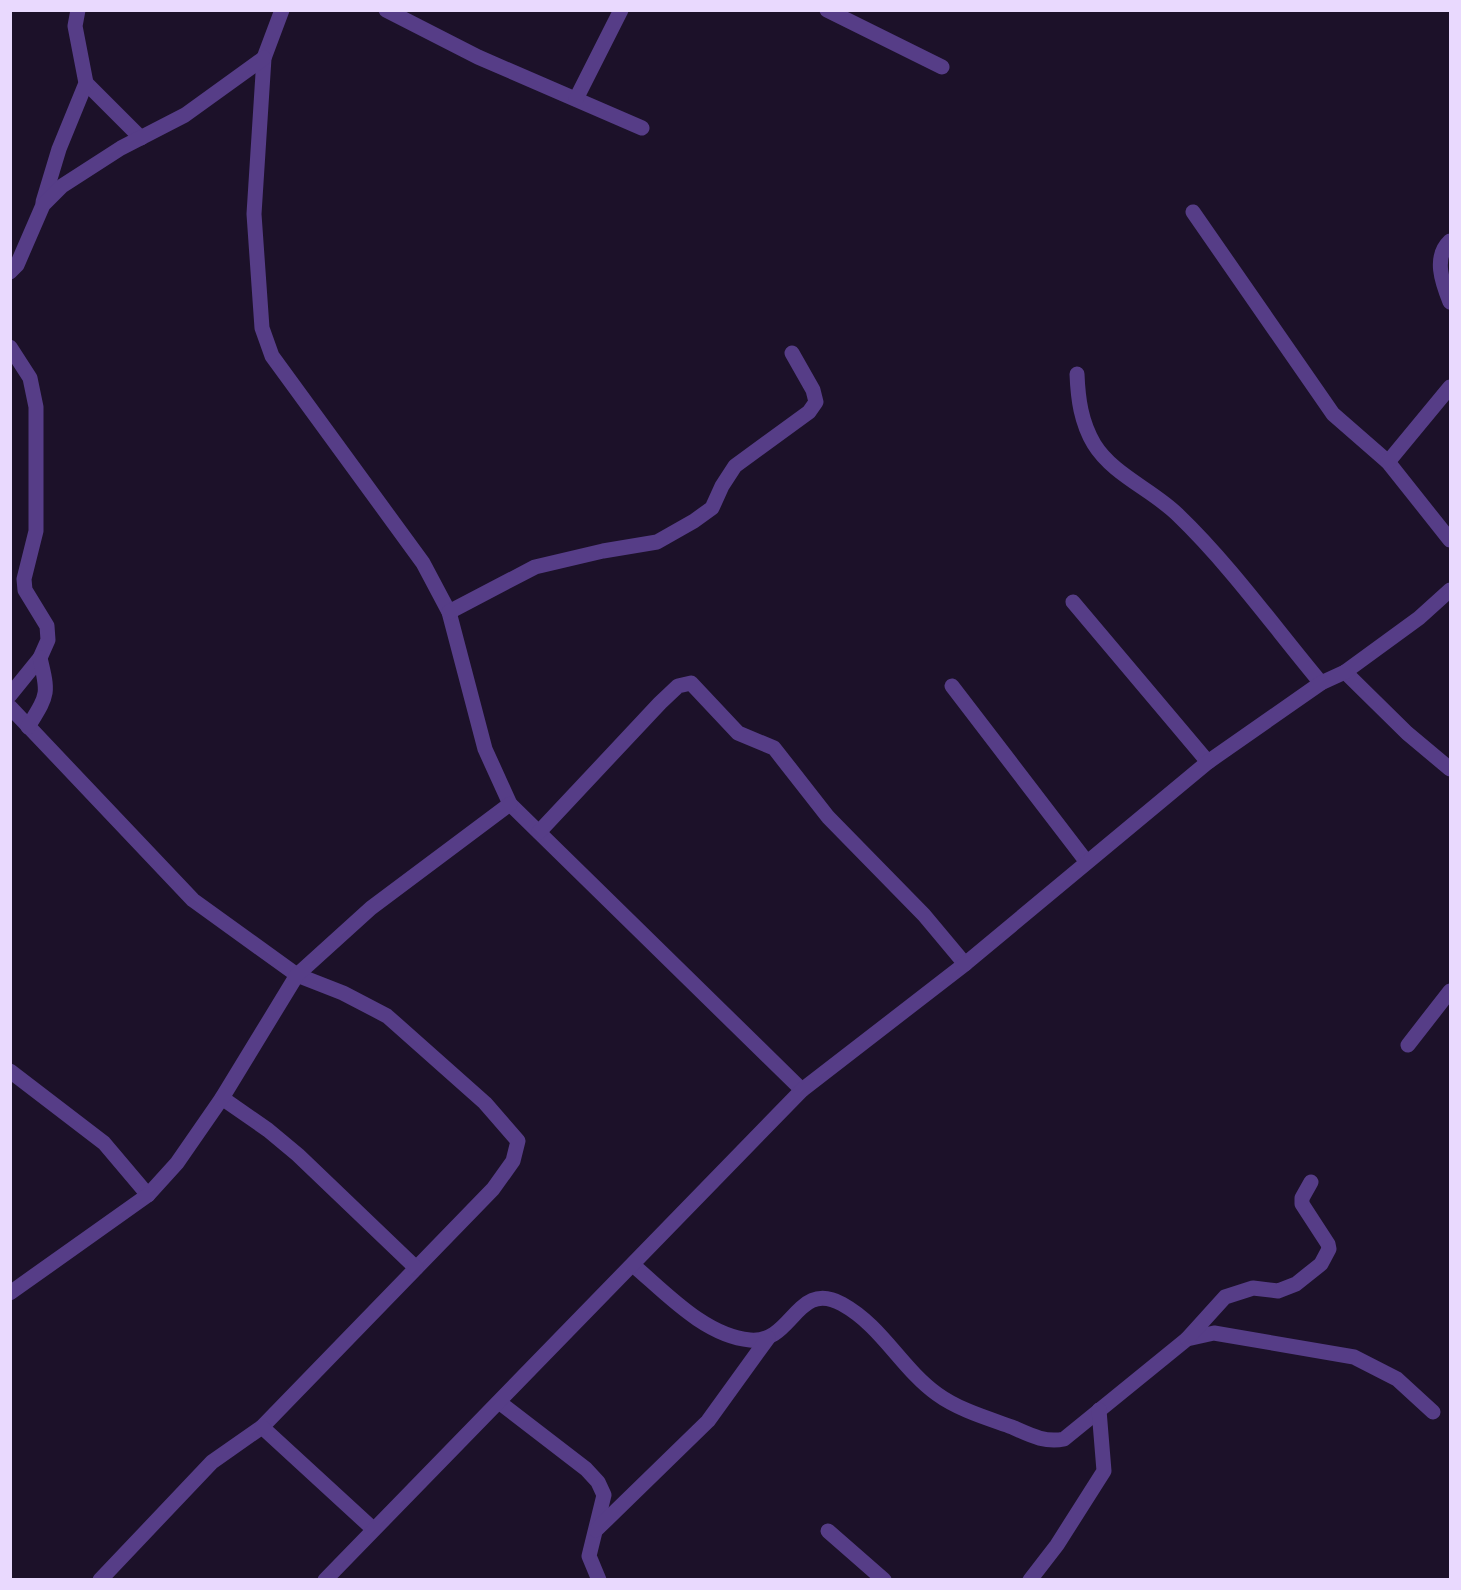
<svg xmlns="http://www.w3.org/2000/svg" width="1461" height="1590" font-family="'Nunito Sans',sans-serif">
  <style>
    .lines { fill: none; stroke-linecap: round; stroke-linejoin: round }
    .minor { stroke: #563d87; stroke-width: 15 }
  </style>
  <rect width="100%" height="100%" fill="#1c1129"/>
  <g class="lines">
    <!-- minor -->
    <g class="minor">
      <path d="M282,10L264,58L254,214L262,328L272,356L423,563L449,612L485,749L510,804L802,1090"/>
      <path d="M386,10L478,57L642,128"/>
      <path d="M827,10L942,67"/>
      <path d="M86,83L141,138"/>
      <path d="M576,99L621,10"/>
      <path d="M43,202L59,149L86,83L75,26L78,10"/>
      <path d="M1193,212L1333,414L1388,462L1450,540"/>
      <path d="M1450,241C1433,257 1442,282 1450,302"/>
      <path d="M10,272L17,265L43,205L62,186L121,148L185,115L264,58"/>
      <path d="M10,347L30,378L36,407V531L24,579L25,590L47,626L48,640L40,658L10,695"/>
      <path d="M1077,374C1078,399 1081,422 1094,444C1113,475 1153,490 1178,515C1230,565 1275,628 1321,683"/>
      <path d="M1388,462L1450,387"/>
      <path d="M1073,602L1208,762"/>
      <path d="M449,612L535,567L603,551L657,542L694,521L712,508L722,486L735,466L809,412L816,402L813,390L792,353"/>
      <path d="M1345,672L1407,733L1450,769"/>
      <path d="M952,686L1086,861"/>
      <path d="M10,707L193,900L297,975L343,993L387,1016L485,1103L518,1141L513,1161L493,1189L262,1427L212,1462L100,1580"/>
      <path d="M28,727C48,694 49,695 40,658"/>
      <path d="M539,832L660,703L678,686L691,683L738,733L774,748L828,817L924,915L965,964"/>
      <path d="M1408,1045L1450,991"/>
      <path d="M10,1071L104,1143L148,1195"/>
      <path d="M222,1098L268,1130L298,1155L416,1268"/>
      <path d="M633,1265C666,1293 705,1336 750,1340C793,1344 796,1279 842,1304C882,1326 901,1368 937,1394C959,1410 987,1418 1012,1427C1030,1435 1045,1443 1064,1439L1187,1339L1214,1333L1354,1357L1397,1379L1433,1412"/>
      <path d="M10,1293L148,1195L177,1163L222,1098L297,975L371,908L510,804"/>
      <path d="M1187,1339L1225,1297L1253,1288L1278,1291L1296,1284L1321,1264L1329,1249L1328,1244L1302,1204V1198L1311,1182"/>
      <path d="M499,1402L586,1469L598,1482L604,1495L589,1556L599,1580"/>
      <path d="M262,1427L372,1528"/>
      <path d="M596,1530L708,1421L768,1338"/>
      <path d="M828,1531L884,1580"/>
      <path d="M325,1580L802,1090L965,964L1208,762L1321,683L1345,672L1419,618L1450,590"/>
      <path d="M1030,1580L1057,1545L1104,1471L1099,1410"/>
    </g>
  </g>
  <!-- border -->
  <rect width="1461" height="1590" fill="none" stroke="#e9d9fe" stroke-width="24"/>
</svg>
